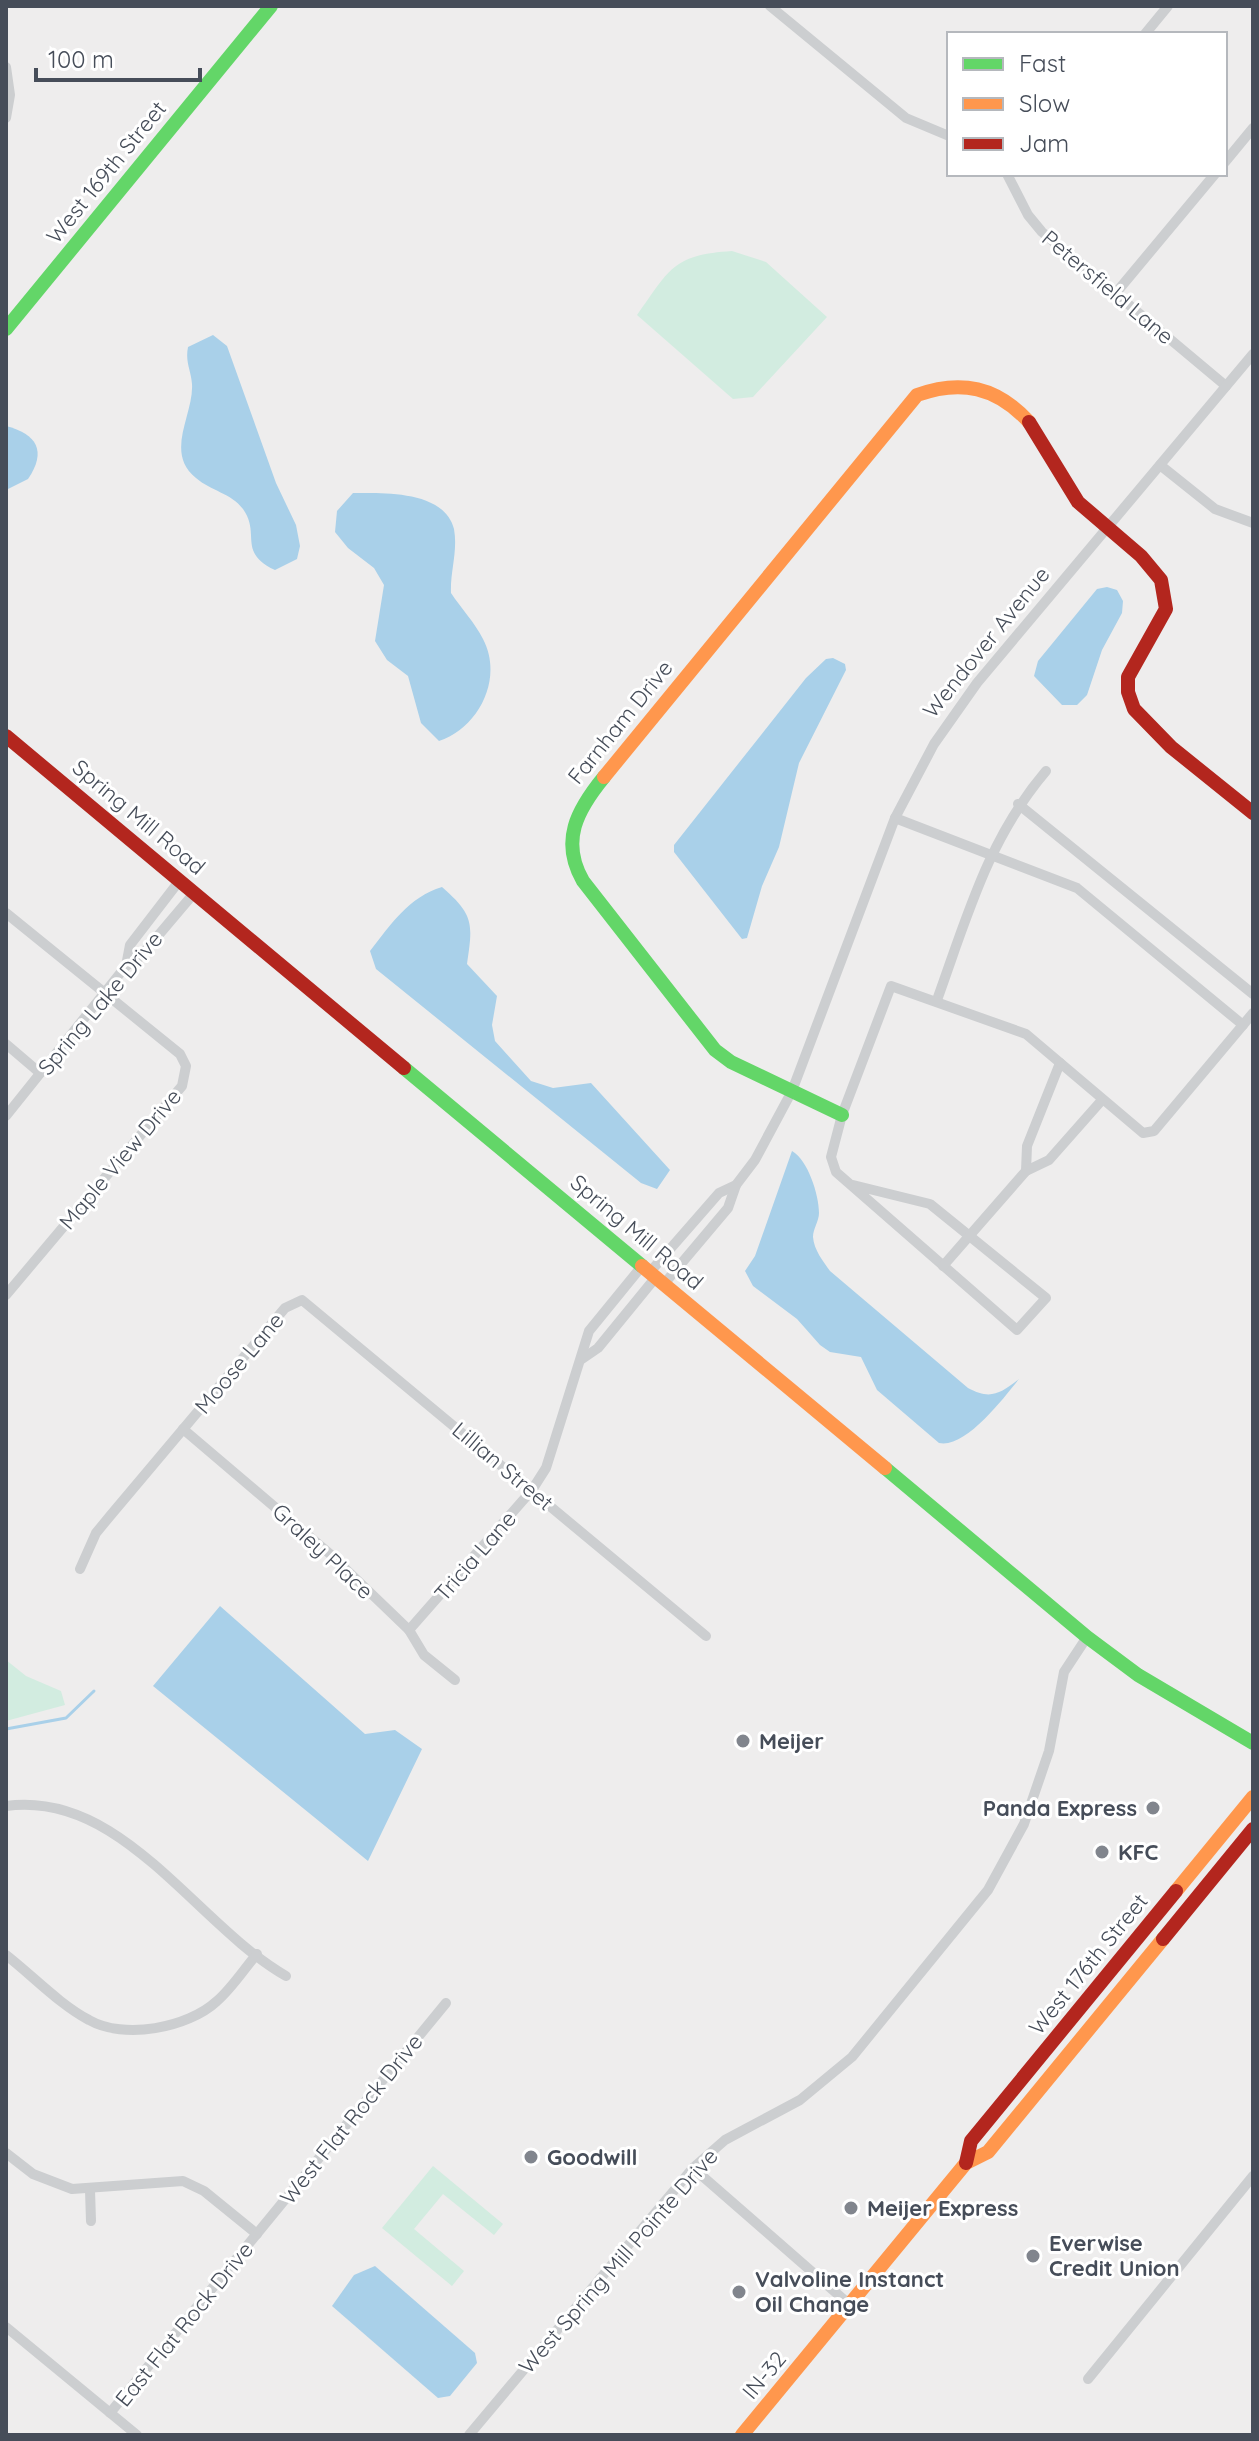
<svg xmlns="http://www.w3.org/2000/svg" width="1259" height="2441" font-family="Quicksand,sans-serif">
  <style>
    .green { fill: #d2ece0 }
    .water { fill: #a9d0e9 }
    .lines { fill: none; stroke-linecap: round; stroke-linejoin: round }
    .stream { stroke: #a9d0e9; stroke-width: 3 }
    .street { stroke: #ccced0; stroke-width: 10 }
    .fast { stroke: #63d668; stroke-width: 14 }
    .slow { stroke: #ff974d; stroke-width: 14 }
    .jam { stroke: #b3261e; stroke-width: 14 }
    .poi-dot { fill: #81858d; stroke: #fff; stroke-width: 3 }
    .labels { text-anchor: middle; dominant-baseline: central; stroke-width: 6; stroke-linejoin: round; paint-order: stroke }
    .street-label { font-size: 22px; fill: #464d59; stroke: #fff }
    .poi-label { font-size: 22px; font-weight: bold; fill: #464d59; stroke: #fff; text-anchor: start }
  </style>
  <rect width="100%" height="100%" fill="#eeeded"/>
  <!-- green -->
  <g class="green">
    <path d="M732,251L766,262L827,317L753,397L733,399L637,315C670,269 672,255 732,251Z"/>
    <path d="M6,1660L26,1676L61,1691L65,1705L6,1721Z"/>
    <path d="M433,2166L503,2224L494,2235L443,2194L414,2229L464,2271L452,2286L382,2228Z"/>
  </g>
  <!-- water -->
  <g class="water">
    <path d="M213,335L227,346L276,483L296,525L300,546L297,559L275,570C237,552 261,534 243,509C231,493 211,491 196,478C164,452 194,415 192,384C191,370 185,362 188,347Z"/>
    <path d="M6,426C37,434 47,451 28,479L6,490Z"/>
    <path d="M353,493C383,493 444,490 454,529C458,551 450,572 451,593C461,608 475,623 483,639C504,679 478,728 439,741L421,723L408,676L387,660L375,641L384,585L374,568L348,548L335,532L337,511Z"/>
    <path d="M1107,587L1117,590L1123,601L1122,613L1102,650L1087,695L1077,705H1062L1034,676L1038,661L1097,589Z"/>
    <path d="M833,658L845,664L846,670L799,763L779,847L762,886L747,938L742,939L674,852V845L806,678L826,659Z"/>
    <path d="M442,887C474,915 473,923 467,964L497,996L492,1025L495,1041L531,1081L553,1088L591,1083L670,1170L657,1189L641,1183L376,969L370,951C391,924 409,897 442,887Z"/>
    <path d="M792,1151C808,1160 819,1195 819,1213C819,1221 813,1229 813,1237C814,1250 823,1261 830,1271L968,1388C990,1400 1000,1394 1019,1379C1003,1399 965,1449 939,1443L877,1390L861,1357L830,1352L820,1345L797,1319L753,1286L745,1271L755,1256Z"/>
    <path d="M220,1606L365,1734L395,1730L422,1749L368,1861L153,1686Z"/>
    <path d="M375,2266L475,2353L477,2363L450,2396L438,2398L332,2306L354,2275Z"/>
  </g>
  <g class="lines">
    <!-- stream -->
    <path class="stream" d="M6,1729L66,1718L94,1691"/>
    <!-- street -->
    <g class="street">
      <path d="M770,6L906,118L949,136"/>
      <path d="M1145,34L1168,6"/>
      <path d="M6,67L10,95L6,118"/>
      <path d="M1225,162L1253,128"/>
      <path d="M1007,174L1028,215L1042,232L1226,386"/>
      <path d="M1115,294L1215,174"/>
      <path d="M1160,465L1215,509L1253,523"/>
      <path d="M1018,804L1253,994"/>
      <path d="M895,818L1077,888L1243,1025"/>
      <path d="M6,913L180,1054L186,1066L182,1086L6,1295"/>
      <path d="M126,966L130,945L180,880"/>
      <path d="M937,1000C967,917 988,839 1046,771"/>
      <path d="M6,1044L40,1073"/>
      <path d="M6,1116L126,966L140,957L195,892"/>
      <path d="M1026,1171L1027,1146L1060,1063"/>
      <path d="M853,1185L930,1204L1046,1298L1017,1330L836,1172L831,1157L842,1115L891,986L1026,1034L1143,1133L1154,1131L1253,1013"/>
      <path d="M943,1266L1026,1171L1049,1160L1102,1100"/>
      <path d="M650,1272L719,1193L736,1185L755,1160L792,1091L895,818L934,744L977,683L1253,354"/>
      <path d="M664,1284L728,1208L736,1185"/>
      <path d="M582,1359L598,1348L656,1277"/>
      <path d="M183,1429L330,1554L409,1630L424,1655L455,1680"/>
      <path d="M80,1569L96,1533L110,1516L285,1308L302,1300L706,1636"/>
      <path d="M409,1630L532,1490L546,1468L589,1331L642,1266"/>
      <path d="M6,1806C122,1790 195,1924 286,1976"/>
      <path d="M6,1955C33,1976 59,2004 89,2020C124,2040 188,2028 217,2001C232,1988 244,1969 257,1954"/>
      <path d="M6,2153L33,2174L72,2189L183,2181L204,2191L257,2234"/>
      <path d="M693,2168L850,2305"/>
      <path d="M90,2190L91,2221"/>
      <path d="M6,2327L137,2435"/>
      <path d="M1088,2379L1253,2176"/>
      <path d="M110,2413L446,2003"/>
      <path d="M469,2435L693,2168L725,2140L800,2100L852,2057L988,1890L1024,1824L1049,1751L1064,1672L1087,1637"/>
    </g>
    <!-- fast -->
    <g class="fast">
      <path d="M6,329L271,6"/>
      <path d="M604,777C577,810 560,841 583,881L715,1050L731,1062L842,1115"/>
      <path d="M404,1068L642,1266"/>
      <path d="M885,1468L1087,1637L1138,1675L1253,1743"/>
    </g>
    <!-- slow -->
    <g class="slow">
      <path d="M604,777L917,395C961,379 997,387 1029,422"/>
      <path d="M642,1266L885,1468"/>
      <path d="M1176,1891L1253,1797"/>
      <path d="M742,2435L966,2163L988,2152L1163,1939"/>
    </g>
    <!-- jam -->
    <g class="jam">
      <path d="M1029,422L1078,502L1141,556L1161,580L1166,609L1128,677V692L1134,709L1171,747L1253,813"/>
      <path d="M6,736L404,1068"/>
      <path d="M1163,1939L1253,1829"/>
      <path d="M966,2163L971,2141L1176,1891"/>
    </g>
  </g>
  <!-- markers -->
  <g class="poi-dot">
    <circle cx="743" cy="1741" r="8"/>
    <circle cx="1153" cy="1808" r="8"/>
    <circle cx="1102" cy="1852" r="8"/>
    <circle cx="531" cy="2157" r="8"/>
    <circle cx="851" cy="2208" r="8"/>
    <circle cx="1033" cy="2256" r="8"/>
    <circle cx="739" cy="2292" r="8"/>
  </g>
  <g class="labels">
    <!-- street labels -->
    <g class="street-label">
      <text transform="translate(106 172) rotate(-51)">West 169th Street</text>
      <text transform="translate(1108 287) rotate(40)">Petersfield Lane</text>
      <text transform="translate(986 642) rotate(-51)">Wendover Avenue</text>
      <text transform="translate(620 722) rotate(-51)">Farnham Drive</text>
      <text transform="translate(139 817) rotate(40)">Spring Mill Road</text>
      <text transform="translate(100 1003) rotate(-50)">Spring Lake Drive</text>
      <text transform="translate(120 1159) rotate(-50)">Maple View Drive</text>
      <text transform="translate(637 1232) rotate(40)">Spring Mill Road</text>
      <text transform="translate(239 1363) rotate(-50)">Moose Lane</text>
      <text transform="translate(503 1466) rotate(40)">Lillian Street</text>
      <text transform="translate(323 1551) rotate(43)">Graley Place</text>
      <text transform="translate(475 1556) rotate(-49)">Tricia Lane</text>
      <text transform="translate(1088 1964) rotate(-51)">West 176th Street</text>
      <text transform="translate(351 2119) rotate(-51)">West Flat Rock Drive</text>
      <text transform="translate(618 2261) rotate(-49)">West Spring Mill Pointe Drive</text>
      <text transform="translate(184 2324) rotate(-51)">East Flat Rock Drive</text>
      <text transform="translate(764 2375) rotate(-50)">IN-32</text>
    </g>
    <!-- poi labels -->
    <g class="poi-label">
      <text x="759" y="1741">Meijer</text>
      <text x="1137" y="1808" text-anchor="end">Panda Express</text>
      <text x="1118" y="1852">KFC</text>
      <text x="547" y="2157">Goodwill</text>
      <text x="867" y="2208">Meijer Express</text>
      <text x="1049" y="2243">Everwise<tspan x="1049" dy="25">Credit Union</tspan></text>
      <text x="755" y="2279">Valvoline Instanct<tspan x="755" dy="25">Oil Change</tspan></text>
    </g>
  </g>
  <!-- border -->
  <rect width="1259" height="2441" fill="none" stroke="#464d59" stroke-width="16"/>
  <!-- legend -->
  <rect x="947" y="32" width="280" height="144" fill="#ffffff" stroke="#b5b8bd" stroke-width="2"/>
  <rect x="963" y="58" width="40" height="12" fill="#63d668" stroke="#b5b8bd" stroke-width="2"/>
  <text x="1019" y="72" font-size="24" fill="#464d59">Fast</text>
  <rect x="963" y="98" width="40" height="12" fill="#ff974d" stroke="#b5b8bd" stroke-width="2"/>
  <text x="1019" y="112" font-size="24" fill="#464d59">Slow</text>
  <rect x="963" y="138" width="40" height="12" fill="#b3261e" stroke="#b5b8bd" stroke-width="2"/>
  <text x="1019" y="152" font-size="24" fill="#464d59">Jam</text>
  <!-- scale -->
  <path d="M36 68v12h164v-12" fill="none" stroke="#464d59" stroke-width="4"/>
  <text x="48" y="68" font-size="24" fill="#464d59" stroke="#ffffff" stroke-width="6" paint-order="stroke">100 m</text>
</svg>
